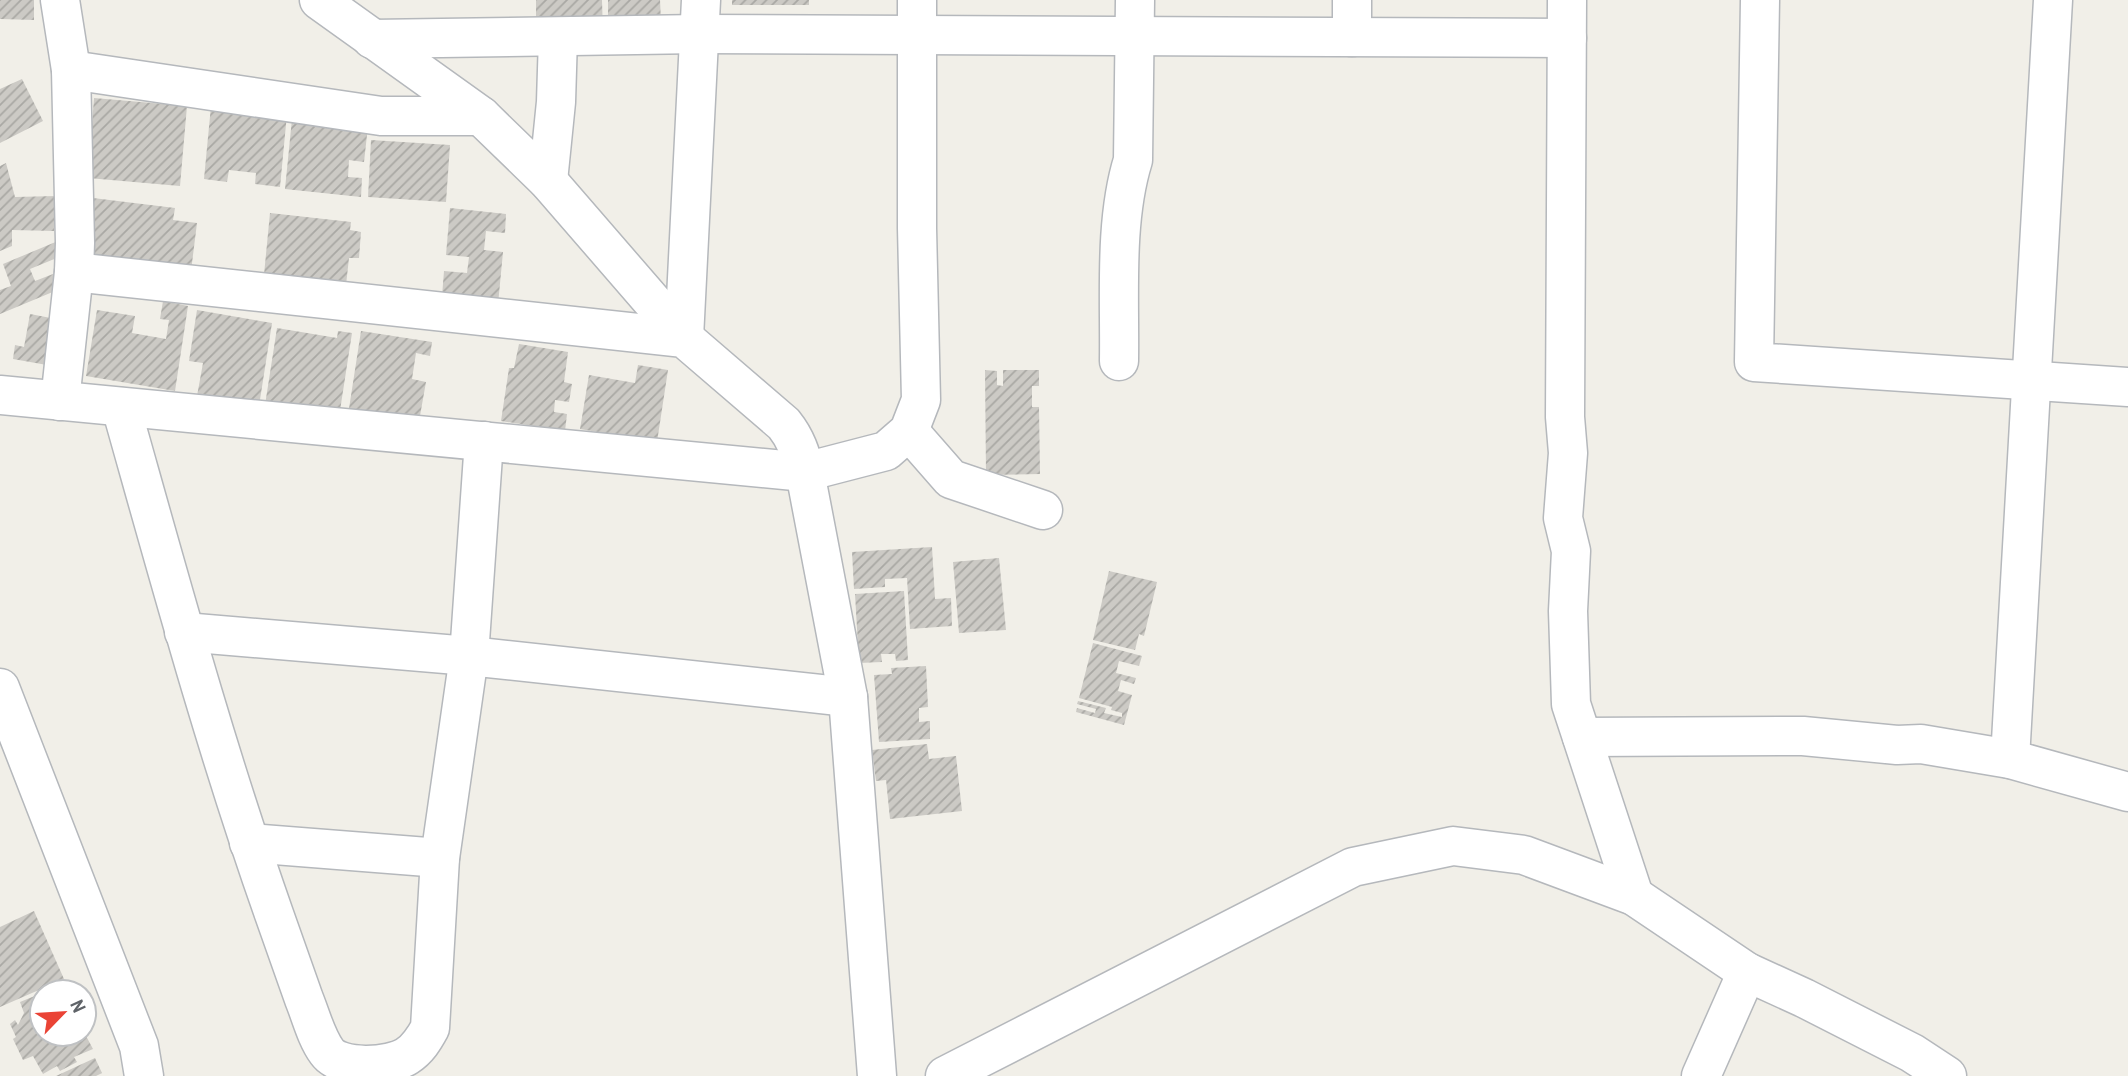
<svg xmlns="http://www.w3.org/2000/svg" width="2128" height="1076" font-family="'Archivo Narrow',sans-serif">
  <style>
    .building { fill: url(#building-hatch) }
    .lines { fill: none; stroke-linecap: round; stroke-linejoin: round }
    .street-casing { stroke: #b5b8bc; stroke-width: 41 }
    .street { stroke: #fff; stroke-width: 38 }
  </style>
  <defs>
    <pattern id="building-hatch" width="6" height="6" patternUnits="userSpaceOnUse" patternTransform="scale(1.75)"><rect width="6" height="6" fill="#cccac5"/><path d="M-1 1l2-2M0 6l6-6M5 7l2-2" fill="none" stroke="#a9a8a4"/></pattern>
  </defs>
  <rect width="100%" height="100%" fill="#f1efe8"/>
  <!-- building -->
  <g class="building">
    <path d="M0,0H34V20L0,19Z"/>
    <path d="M536,0H602L603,33L536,34Z"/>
    <path d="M608,0H660L661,21H608Z"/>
    <rect x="732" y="0" width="77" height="5"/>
    <path d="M22,79L43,121L0,143V89Z"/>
    <path d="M94,98L187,106L180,186L88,178Z"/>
    <path d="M211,106L287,114L280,187L255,184L256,173L229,170L227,182L204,179Z"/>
    <path d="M293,109L369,117L364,162L349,160L348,177L362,178L361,197L285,189Z"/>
    <path d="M371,140L450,145L446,202L368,197Z"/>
    <path d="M6,163L15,197L56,196L54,231L12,230V246L0,251V166Z"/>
    <path d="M93,198L175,208L173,220L197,223L190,279L84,266Z"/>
    <path d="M450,208L506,214L505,233L486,231L484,250L503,252L497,315L441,309L444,271L467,273L469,257L446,255Z"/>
    <path d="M270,213L351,222L350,230L361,232L359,258H349L345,294L263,285Z"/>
    <path d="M58,241L64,255L30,269L35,281L66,269L67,286L0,314V290L11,286L3,264Z"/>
    <path d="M163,301L188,306L175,391L86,376L97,310L135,316L132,333L166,339L169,320L160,319Z"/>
    <path d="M197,310L272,323L259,406L197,396L203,363L189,361Z"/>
    <path d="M30,314L56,319L47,365L13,359L15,345L24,347Z"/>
    <path d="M277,328L337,338L338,331L352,333L339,417L265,405Z"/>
    <path d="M361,331L432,342L430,356L416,353L412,379L426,382L418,427L348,415Z"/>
    <path d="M519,344L568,352L564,382L572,384L569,402L555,400L554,412L567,414L565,431L501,421L509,368H514Z"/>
    <path d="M638,365L668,370L657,442L580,429L589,375L635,383Z"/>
    <path d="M985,370L997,371V385L1003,386V370H1039V386H1032V407H1039L1040,474L986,475Z"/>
    <path d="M932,547L935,599L951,598L952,626L910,629L907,578L885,579V587L854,589L852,552Z"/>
    <path d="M999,558L1006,630L959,633L953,562Z"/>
    <path d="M1109,571L1157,582L1144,636L1139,634L1135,650L1093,640Z"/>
    <path d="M904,591L908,660L896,661L895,654H881L882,662L859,663L855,594Z"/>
    <path d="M1093,643L1142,656L1139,666L1119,661L1116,673L1136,678L1134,684L1121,680L1118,691L1132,695L1124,725L1076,712L1077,708L1095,713L1096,709L1077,704L1078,701L1106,708L1104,713L1122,717V713L1111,710L1112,707L1079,698Z"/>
    <path d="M926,666L928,707L919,708V722L930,721V739L879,742L874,675L892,674L891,668Z"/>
    <path d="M927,744L929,759L956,756L962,811L890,819L886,780L876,781L872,750Z"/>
    <path d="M34,911L64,979L0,1007V927Z"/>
    <path d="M42,993V1034H70L71,1037L77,1034H85L93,1049L74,1057L77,1062L60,1071L57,1066L43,1074L33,1056L23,1060L13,1039L16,1037L10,1024L15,1020L18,1025L24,1013L20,1002Z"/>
    <path d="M95,1058L102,1073L96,1076H56Z"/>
  </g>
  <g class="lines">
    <defs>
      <g id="street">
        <path d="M319,0L481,116L548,181L684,338"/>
        <path d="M1567,0L1565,417L1568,453L1563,518L1571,551L1568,611L1571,704L1634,896"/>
        <path d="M1760,0L1754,362L2128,387"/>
        <path d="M1352,37V0"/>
        <path d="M372,39L700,34L1567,38"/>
        <path d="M71,70L381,116H481"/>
        <path d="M548,181L556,102L558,37"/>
        <path d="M74,272L684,338L784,424C796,439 801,454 805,472L848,697L877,1076"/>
        <path d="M684,338L701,0"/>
        <path d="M1119,361C1120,297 1114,221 1133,160L1135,0"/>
        <path d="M0,395L805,472L886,451L909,431L921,400L917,228V0"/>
        <path d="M60,401L74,272L75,243L71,70L60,0"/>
        <path d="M121,407C169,577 215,747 274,914C284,942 294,970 304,999C311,1016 316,1037 327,1052C340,1070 390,1067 407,1056C418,1049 424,1039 430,1028L440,858L469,656L484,441"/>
        <path d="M909,431L951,479L1043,510"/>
        <path d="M184,632L469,656L848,697"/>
        <path d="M0,688L139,1046L144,1076"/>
        <path d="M1582,737L1803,736L1897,745L1921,744L2010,759L2128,792"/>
        <path d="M2010,759L2053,0"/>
        <path d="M249,843L440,858"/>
        <path d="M945,1076L1353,867L1453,846L1524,855L1634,896L1747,972L1804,998L1912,1053L1947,1076"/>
        <path d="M1701,1076L1747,972"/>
      </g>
    </defs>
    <!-- street casing -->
    <use href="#street" class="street-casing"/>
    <!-- street -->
    <use href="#street" class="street"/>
  </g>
  <!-- north arrow -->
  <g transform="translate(63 1013) rotate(65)"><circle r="33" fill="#ffffff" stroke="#bfc1c3" stroke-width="2"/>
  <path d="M0-5L12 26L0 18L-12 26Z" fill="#ea4335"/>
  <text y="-10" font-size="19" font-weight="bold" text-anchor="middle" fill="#5f6368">N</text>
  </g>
</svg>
